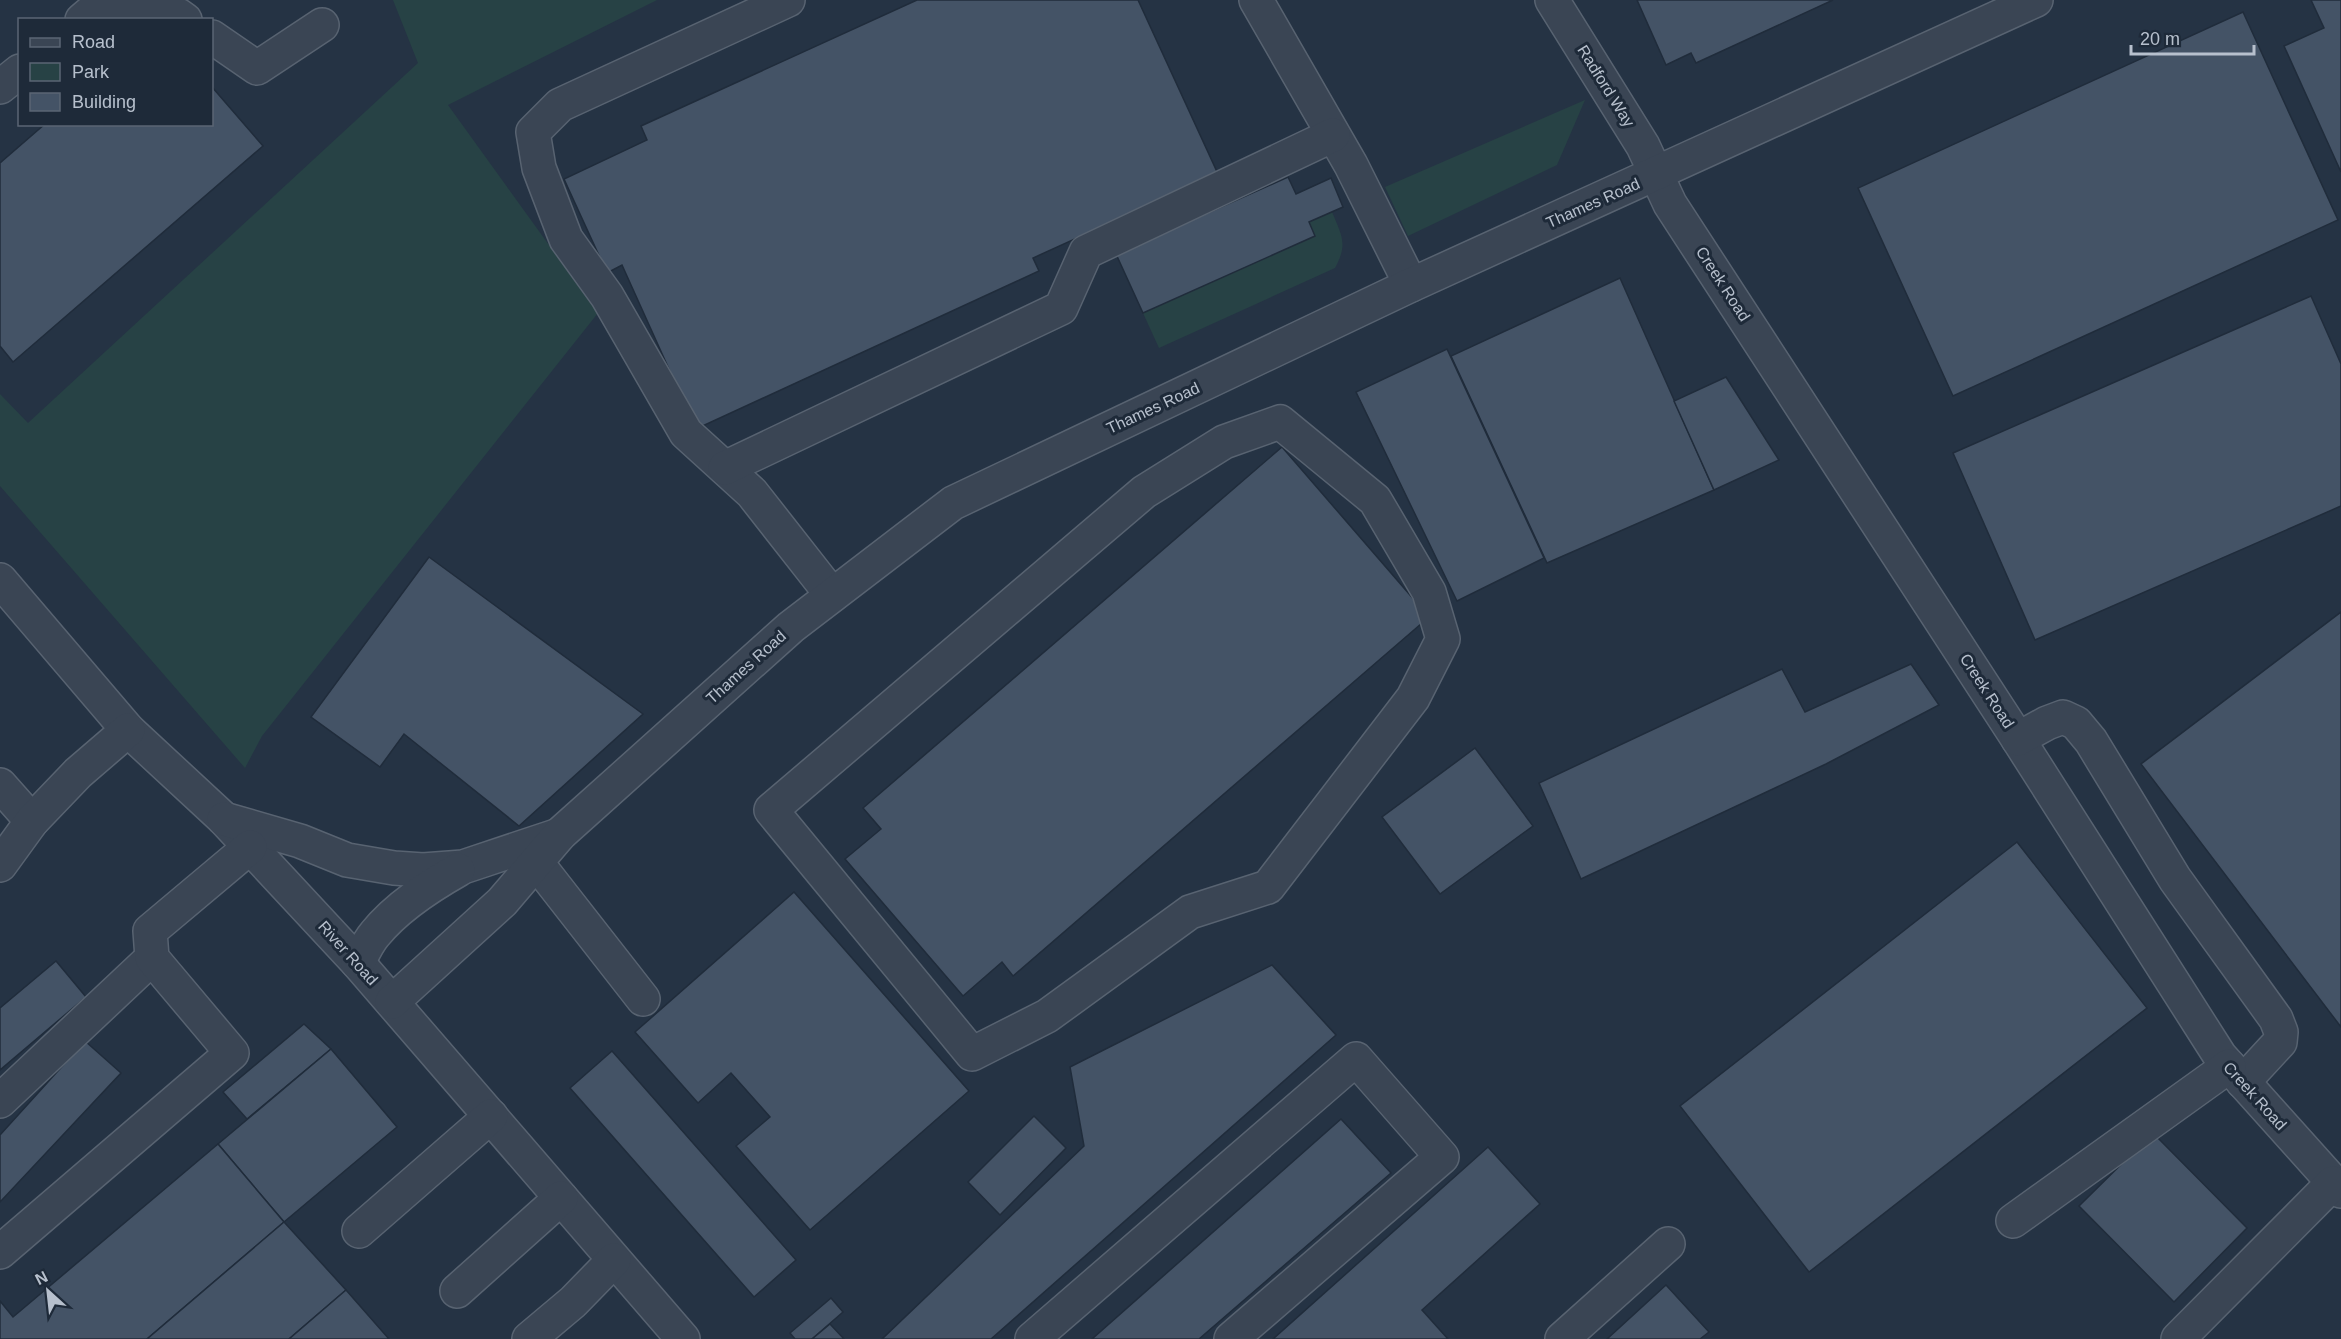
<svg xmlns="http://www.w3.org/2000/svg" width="2341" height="1339" font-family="Helvetica,sans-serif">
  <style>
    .green { fill: #274245 }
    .building { fill: #445366; stroke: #202c3b; stroke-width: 1.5 }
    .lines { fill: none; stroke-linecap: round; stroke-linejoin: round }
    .minor-casing { stroke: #586371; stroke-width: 36 }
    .minor { stroke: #3a4554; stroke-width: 33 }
    .labels { text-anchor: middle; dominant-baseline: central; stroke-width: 6; stroke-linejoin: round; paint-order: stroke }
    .street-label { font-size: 16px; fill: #b7c0cd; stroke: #1e2a39 }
  </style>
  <rect width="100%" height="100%" fill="#253344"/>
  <!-- green -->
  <g class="green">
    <path d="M393,0H657L448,105L598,313L262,736L245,768L0,486V394L28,423L418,63Z"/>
    <path d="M1585,100L1557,165L1408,236L1385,187Z"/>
    <path d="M1332,212C1342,236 1348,244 1335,268L1159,348L1143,313L1315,236L1309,222Z"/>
  </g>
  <!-- building -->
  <g class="building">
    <path d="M917,0H1138L1218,174L1033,258L1039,271L696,429L622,265L607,273L564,179L647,140L641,126Z"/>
    <path d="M1637,0H1833L1696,63L1691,53L1666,65Z"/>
    <path d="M2311,0H2341V172L2284,46L2324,28Z"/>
    <path d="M2243,12L2338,220L1953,396L1858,188Z"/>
    <path d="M212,87L263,146L13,362L0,346V163L45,124H212Z"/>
    <path d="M1288,177L1296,194L1331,178L1343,207L1309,222L1315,236L1143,313L1116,254Z"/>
    <path d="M1620,278L1714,490L1547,563L1451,356Z"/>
    <path d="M2311,296L2341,364V506L2035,640L1953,453Z"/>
    <path d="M1447,349L1544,558L1457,601L1356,392Z"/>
    <path d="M1726,377L1779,460L1714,490L1674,401Z"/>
    <path d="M1282,447L1429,617L1013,976L1002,962L963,996L845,859L881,829L863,808Z"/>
    <path d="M429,557L643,714L519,826L404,734L380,767L311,717Z"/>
    <path d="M2341,612V1027L2141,764Z"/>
    <path d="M1911,664L1939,705L1826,764L1581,879L1539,783L1782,669L1805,712Z"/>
    <path d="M1475,748L1533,826L1440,894L1382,817Z"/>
    <path d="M2017,842L2147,1008L1809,1272L1680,1106Z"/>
    <path d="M794,892L969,1091L810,1230L736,1146L770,1117L731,1073L698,1103L635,1032Z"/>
    <path d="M56,961L86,997L0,1070V1008Z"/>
    <path d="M1272,965L1336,1035L991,1339H882L1084,1146L1070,1067Z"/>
    <path d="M304,1024L331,1049L247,1119L223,1092Z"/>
    <path d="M85,1041L121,1073L0,1202V1135Z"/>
    <path d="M331,1049L397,1127L284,1222L218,1144Z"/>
    <path d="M612,1051L796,1260L754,1297L570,1088Z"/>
    <path d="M1034,1116L1066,1148L1000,1215L968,1182Z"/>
    <path d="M1341,1119L1391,1173L1199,1339H1092Z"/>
    <path d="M2153,1133L2247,1228L2174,1302L2079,1206Z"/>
    <path d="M218,1144L284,1222L147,1339H0V1301L13,1317Z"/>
    <path d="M1488,1147L1540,1204L1422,1310L1448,1339H1273Z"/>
    <path d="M284,1222L346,1290L289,1339H147Z"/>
    <path d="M1666,1285L1709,1332L1700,1339H1607Z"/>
    <path d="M346,1290L389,1339H289Z"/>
    <path d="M831,1298L843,1312L812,1339H795L790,1333Z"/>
    <path d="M830,1324L844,1339H812Z"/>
  </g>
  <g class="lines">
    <defs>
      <g id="minor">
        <path d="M788,0L560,105L533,132L539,168L566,239L607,296L686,433L752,493L832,595"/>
        <path d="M1256,0L1351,165L1411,285"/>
        <path d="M1552,0L1643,146L1670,204L2018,739L2220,1056L2341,1191"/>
        <path d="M82,20L102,3L178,15L185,20"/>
        <path d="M212,37L257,68L322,25"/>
        <path d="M0,87L20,71"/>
        <path d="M1280,422L1375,500L1429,592L1443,639L1413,698L1268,887L1190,912L1047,1016L972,1054L771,810L1144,492L1224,442Z"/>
        <path d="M725,468L1061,308L1086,252L1333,135"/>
        <path d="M0,580L128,730L224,819L358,963L683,1339"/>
        <path d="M2018,739L2047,723L2063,717L2076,723L2091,741L2175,879L2276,1019L2281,1032L2280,1042L2243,1082"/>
        <path d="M0,785L32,821"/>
        <path d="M224,819L300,841L347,860L394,868L423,870L463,867L559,835"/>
        <path d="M536,862L643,999"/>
        <path d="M0,865L32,821L78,773L128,730"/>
        <path d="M358,963C363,953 368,942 375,934C397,907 428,887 458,870"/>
        <path d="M392,1002L502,902L560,834L791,627L953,503L1411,285L2036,0"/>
        <path d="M0,1101L152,958"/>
        <path d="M2013,1221L2229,1066"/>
        <path d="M359,1231L491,1116"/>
        <path d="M0,1252L232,1053L152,958L150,931L250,847"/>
        <path d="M457,1291L561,1198"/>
        <path d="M529,1339L573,1302L614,1260"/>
        <path d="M1032,1339L1356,1059L1442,1157L1231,1339"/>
        <path d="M1562,1339L1668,1244"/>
        <path d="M2178,1339L2333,1183"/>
      </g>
    </defs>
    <!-- minor casing -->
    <use href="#minor" class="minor-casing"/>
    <!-- minor -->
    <use href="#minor" class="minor"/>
  </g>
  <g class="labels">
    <!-- street labels -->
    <g class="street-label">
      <text transform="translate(1606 86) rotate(58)">Radford Way</text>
      <text transform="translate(1593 203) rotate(-24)">Thames Road</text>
      <text transform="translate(1723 284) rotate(57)">Creek Road</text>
      <text transform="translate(1153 408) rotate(-25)">Thames Road</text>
      <text transform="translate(746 667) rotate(-42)">Thames Road</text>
      <text transform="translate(1987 691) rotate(57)">Creek Road</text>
      <text transform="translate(348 953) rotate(48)">River Road</text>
      <text transform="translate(2255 1096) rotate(48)">Creek Road</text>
    </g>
  </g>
  <!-- legend -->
  <rect x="18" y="18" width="195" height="108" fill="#1e2a39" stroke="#5b6674" stroke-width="1.5"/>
  <rect x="30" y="38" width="30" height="9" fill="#3a4554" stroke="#5b6674" stroke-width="1.5"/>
  <text x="72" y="48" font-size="18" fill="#b7c0cd">Road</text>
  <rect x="30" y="63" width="30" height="18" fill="#274245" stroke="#5b6674" stroke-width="1.5"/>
  <text x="72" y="78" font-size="18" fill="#b7c0cd">Park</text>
  <rect x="30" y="93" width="30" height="18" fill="#445366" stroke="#5b6674" stroke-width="1.5"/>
  <text x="72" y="108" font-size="18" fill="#b7c0cd">Building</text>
  <!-- north arrow -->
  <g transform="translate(48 1291) rotate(333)" stroke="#1e2a39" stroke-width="4.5" paint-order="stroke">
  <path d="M0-4.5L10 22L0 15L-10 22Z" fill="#b7c0cd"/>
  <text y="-9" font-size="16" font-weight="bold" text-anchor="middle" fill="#b7c0cd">N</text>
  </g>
  <!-- scale -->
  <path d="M2131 45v9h123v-9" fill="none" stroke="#b7c0cd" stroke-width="3"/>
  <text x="2140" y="45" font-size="18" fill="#b7c0cd" stroke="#1e2a39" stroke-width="4.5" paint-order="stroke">20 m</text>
</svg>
